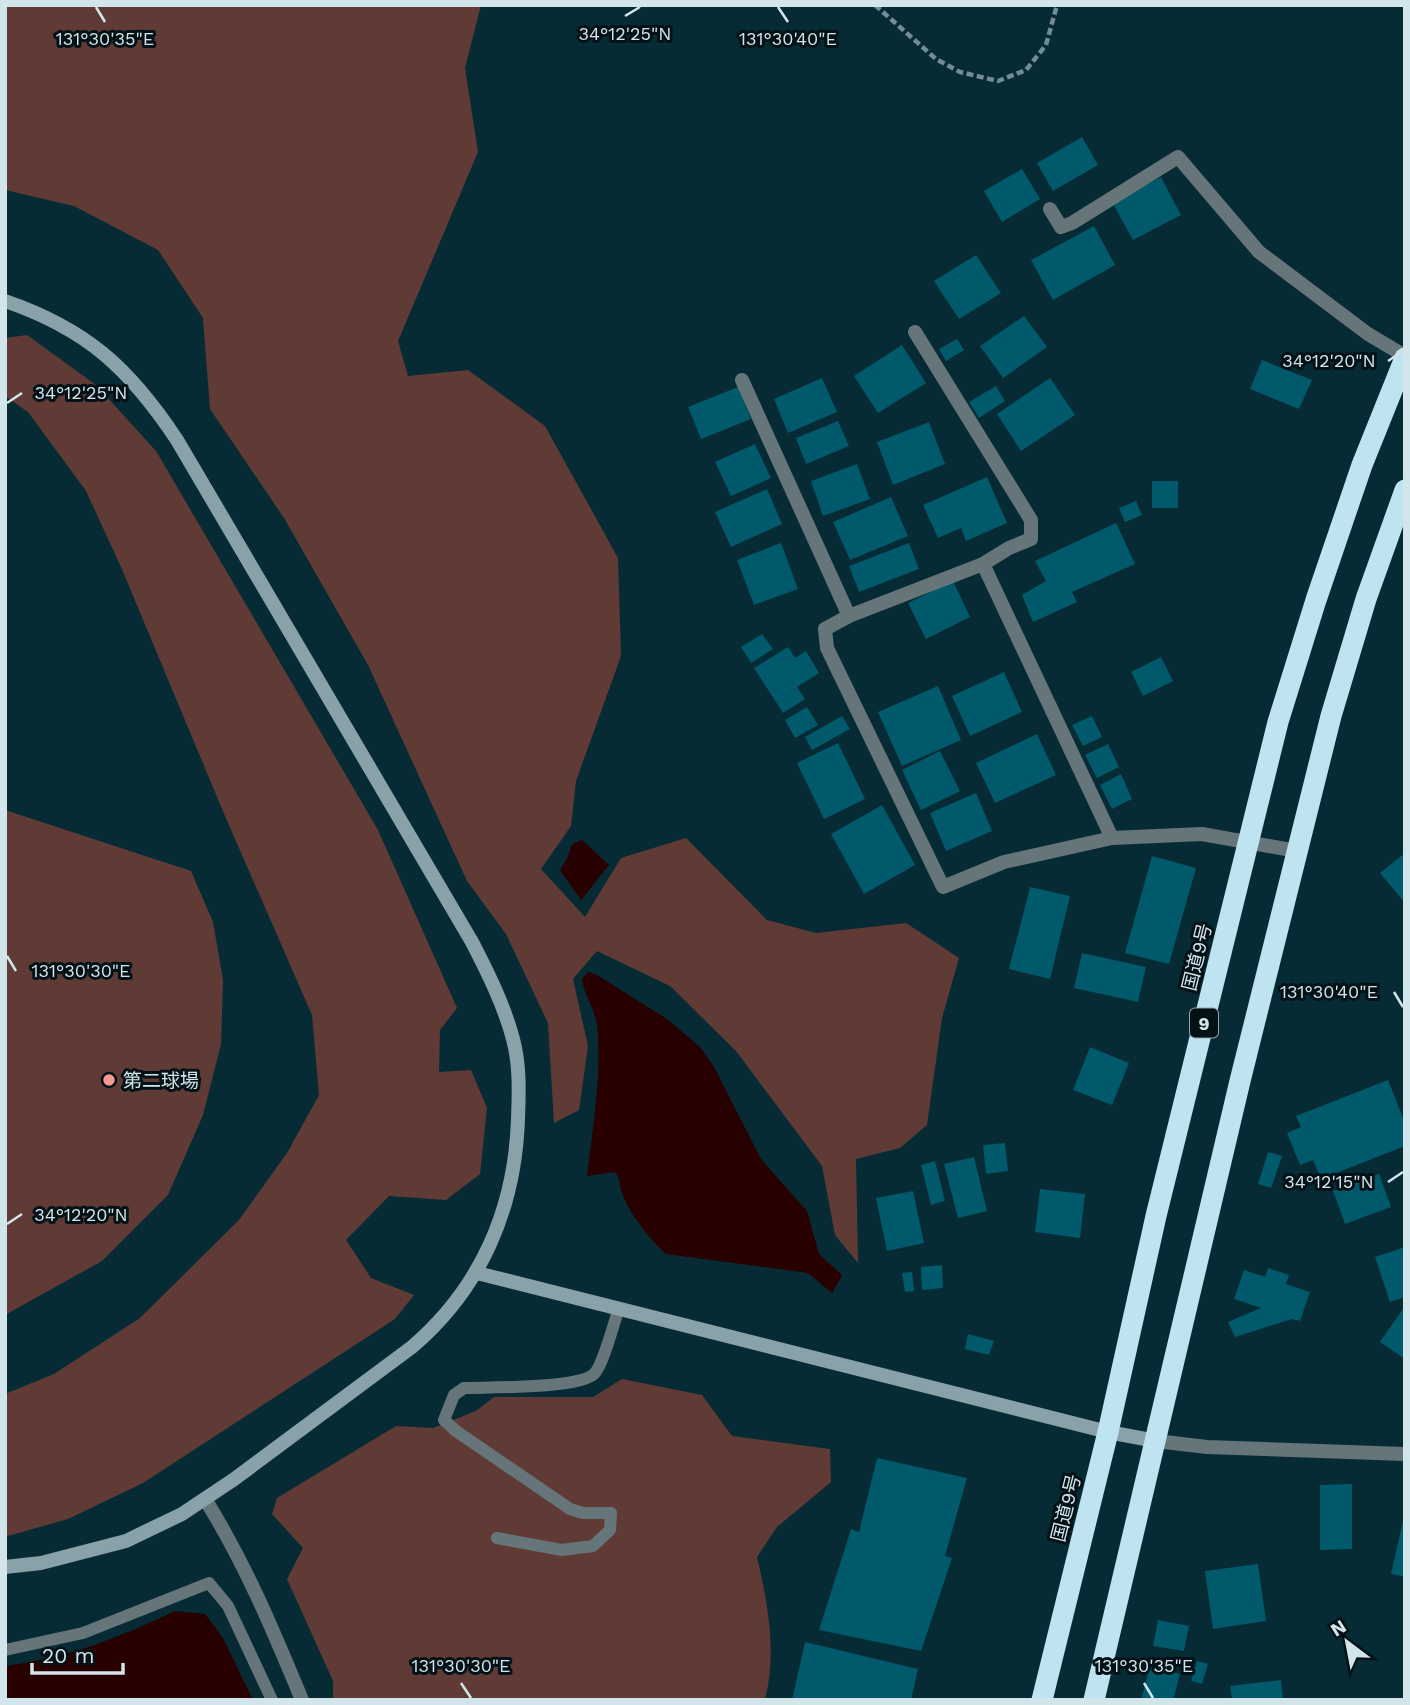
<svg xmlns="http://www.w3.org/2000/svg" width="1410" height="1705" font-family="'Work Sans','Noto Sans JP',sans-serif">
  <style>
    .green { fill: #603b36 }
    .water { fill: #280000 }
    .building { fill: #01596c }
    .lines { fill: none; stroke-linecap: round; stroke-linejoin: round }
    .path { stroke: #728d95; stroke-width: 4.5; stroke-dasharray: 7 3.5; stroke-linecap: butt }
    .lane { stroke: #66757a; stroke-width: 12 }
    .street { stroke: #66757a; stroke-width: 14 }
    .secondary { stroke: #89a2a9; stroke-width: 14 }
    .highway { stroke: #bde4f0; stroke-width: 21 }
    .ticks { fill: none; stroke: #d2e5eb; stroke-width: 2.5 }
    .poi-dot { fill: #f59c90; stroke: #041116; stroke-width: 2.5 }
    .labels { text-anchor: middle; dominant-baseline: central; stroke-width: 6; stroke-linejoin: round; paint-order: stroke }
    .shield { fill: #041116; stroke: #94a5ab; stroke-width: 2 }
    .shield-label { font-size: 18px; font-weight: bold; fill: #d2e5eb }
    .street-label { font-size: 19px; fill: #d2e5eb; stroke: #041116 }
    .poi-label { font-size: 19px; fill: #d2e5eb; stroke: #041116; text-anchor: start }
    .ticks-label { font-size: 18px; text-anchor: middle; fill: #d2e5eb; stroke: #041116; stroke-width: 6; stroke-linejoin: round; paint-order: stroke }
  </style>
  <rect width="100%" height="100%" fill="#062b34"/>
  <!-- green -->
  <g class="green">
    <path d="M5,5H481L465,68L478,152L398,341L408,376L468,370L545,426L618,558L621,656L576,781L571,826L541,869L585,917L621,858L686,838L767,920L816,933L906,923L959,958L942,1018L927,1125L900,1148L856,1159L858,1263L835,1235L822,1166L736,1051L670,986L597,951L573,979L588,1046L579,1110L554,1123L548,1023L506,934L467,881L368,665L284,518L210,409L203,318L158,250L74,206L5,190Z"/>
    <path d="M27,335L96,385L156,451L378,830L457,1008L440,1030L439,1072L471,1070L487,1108L480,1174L446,1200L389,1196L346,1240L371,1278L414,1295L395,1319L143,1483L68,1519L8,1536L5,1535V1394L54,1374L140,1318L239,1220L287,1153L319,1095L312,1015L225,816L121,567L86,491L28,412L5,396V338Z"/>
    <path d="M5,810L191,871L213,922L223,980L221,1044L203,1115L168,1195L102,1261L5,1315Z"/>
    <path d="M622,1379L702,1395L732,1436L830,1449L831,1482L777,1527L757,1557C768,1604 777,1652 765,1700H333V1681L287,1579L303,1548L272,1514L277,1498L396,1426L433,1428L476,1411L494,1397H593Z"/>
  </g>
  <!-- water -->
  <g class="water">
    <path d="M582,840L609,865L581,900L560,870L567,859L572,844Z"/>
    <path d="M588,972L597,975L667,1019L700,1047L714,1067L761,1159L807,1211L819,1254L842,1275L832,1293L808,1273L666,1254C650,1240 630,1214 622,1193C619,1185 621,1179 615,1172L587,1176C593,1126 602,1076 597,1025C595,1009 584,995 582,979Z"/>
    <path d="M175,1611L205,1614L223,1638L253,1700H5V1666C70,1657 116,1639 175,1611Z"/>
  </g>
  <!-- building -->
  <g class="building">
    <path d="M1082,137L1098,165L1053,191L1037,163Z"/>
    <path d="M1022,169L1040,199L1002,222L984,191Z"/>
    <path d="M1161,177L1181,215L1133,240L1112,202Z"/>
    <path d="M1094,226L1115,265L1053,300L1031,260Z"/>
    <path d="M976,255L1001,293L959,319L934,281Z"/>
    <path d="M1024,316L1047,347L1003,378L980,346Z"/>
    <path d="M957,339L964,350L946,361L939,349Z"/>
    <path d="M902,345L926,383L878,413L854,376Z"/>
    <path d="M1262,360L1312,380L1299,409L1250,389Z"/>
    <path d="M822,378L837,412L788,433L774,399Z"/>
    <path d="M1050,378L1075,415L1021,451L997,414Z"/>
    <path d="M996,386L1005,401L979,418L969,402Z"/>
    <path d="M738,387L751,419L701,439L688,407Z"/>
    <path d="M838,421L849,446L806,464L796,438Z"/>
    <path d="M929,422L945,464L893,485L877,442Z"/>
    <path d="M755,444L771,478L731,496L715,462Z"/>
    <path d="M857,464L870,499L823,516L811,481Z"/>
    <path d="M987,477L1007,523L966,541L961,528L938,538L923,505Z"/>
    <rect x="1152" y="481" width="26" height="27"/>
    <path d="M767,489L782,524L731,547L715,512Z"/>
    <path d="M891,497L908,536L850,560L833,522Z"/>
    <path d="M1136,501L1142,515L1125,522L1119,508Z"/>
    <path d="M1116,523L1135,564L1072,592L1077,602L1033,622L1022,595L1046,581L1035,561Z"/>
    <path d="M781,543L798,589L754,605L737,560Z"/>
    <path d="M909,543L919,569L859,592L849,566Z"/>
    <path d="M953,581L970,617L926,639L908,603Z"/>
    <path d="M762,634L773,649L751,663L741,647Z"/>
    <path d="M788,647L795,658L806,651L819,673L797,687L805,699L783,713L754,668Z"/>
    <path d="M1161,657L1173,681L1143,696L1131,672Z"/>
    <path d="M1004,672L1022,712L970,736L952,696Z"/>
    <path d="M938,686L961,740L902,766L878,712Z"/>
    <path d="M807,707L818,725L795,738L785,720Z"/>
    <path d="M842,716L850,729L812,750L805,737Z"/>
    <path d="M1092,716L1102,737L1083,746L1072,725Z"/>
    <path d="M1037,734L1056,775L995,803L976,763Z"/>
    <path d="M838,743L865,799L824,819L797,763Z"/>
    <path d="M1108,744L1119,767L1097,778L1085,755Z"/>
    <path d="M940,751L960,791L921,810L902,770Z"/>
    <path d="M1121,774L1132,799L1112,809L1100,785Z"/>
    <path d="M976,793L992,831L946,851L930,813Z"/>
    <path d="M882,805L915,865L864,894L831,834Z"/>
    <path d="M1405,853V903L1380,873Z"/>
    <path d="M1152,856L1196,868L1169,964L1125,953Z"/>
    <path d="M1030,887L1070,896L1050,979L1009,969Z"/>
    <path d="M1082,953L1146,967L1138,1002L1074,988Z"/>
    <path d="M1090,1047L1129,1063L1112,1105L1073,1090Z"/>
    <path d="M1388,1080L1405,1123V1146L1321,1179L1313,1160L1300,1165L1287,1133L1301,1127L1296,1116Z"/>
    <path d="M1005,1143L1008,1171L986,1174L983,1145Z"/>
    <path d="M1268,1152L1282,1156L1271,1188L1258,1184Z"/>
    <path d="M974,1157L987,1211L958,1218L944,1164Z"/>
    <path d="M935,1161L945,1201L931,1205L921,1165Z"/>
    <path d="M1379,1174L1391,1207L1345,1224L1333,1191Z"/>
    <path d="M1040,1189L1085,1194L1080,1238L1035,1232Z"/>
    <path d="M913,1191L924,1243L887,1251L876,1198Z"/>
    <path d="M1405,1247V1297L1390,1302L1375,1257Z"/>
    <path d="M942,1265L943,1288L922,1290L921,1267Z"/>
    <path d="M1268,1268L1289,1275L1286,1284L1310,1292L1300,1321L1292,1319L1235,1337L1228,1322L1261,1308L1234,1299L1244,1270L1265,1277Z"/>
    <path d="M912,1272L914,1291L905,1292L902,1273Z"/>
    <path d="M1405,1306V1359L1380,1342Z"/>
    <path d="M968,1334L994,1341L989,1355L965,1349Z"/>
    <path d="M877,1458L967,1478L945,1556L952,1558L921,1651L819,1630L851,1529L859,1532Z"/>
    <path d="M1352,1484V1549L1320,1550V1485Z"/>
    <path d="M1404,1516H1405V1577L1391,1574Z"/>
    <path d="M1258,1564L1266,1621L1213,1629L1205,1571Z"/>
    <path d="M1158,1620L1189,1626L1184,1651L1153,1646Z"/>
    <path d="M805,1642L918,1669L911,1700H792Z"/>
    <path d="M1197,1661L1208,1664L1202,1684L1191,1681Z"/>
    <path d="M1150,1666L1180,1674L1173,1700H1141Z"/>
    <path d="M1281,1680L1283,1700H1232L1230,1686Z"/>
  </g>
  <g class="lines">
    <!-- path -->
    <path class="path" d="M875,5L936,59L960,72L998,81L1026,70L1046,45L1057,5"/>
    <!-- lane -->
    <g class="lane">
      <path d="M497,1538L562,1550L593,1546L610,1530L611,1513H583L570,1509L456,1431L444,1420L454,1395L464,1388C490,1387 577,1389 594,1374C603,1366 614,1322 619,1308"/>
      <path d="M5,1650L83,1633L209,1583L228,1606L272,1700"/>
    </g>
    <!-- street -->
    <g class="street">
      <path d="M1050,209L1061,227L1072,223L1178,157L1259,252L1368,334L1405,356"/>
      <path d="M915,332L1031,520V539L1009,548L983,564L1112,838L1202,834L1297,851"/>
      <path d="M742,380L849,616L825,629L827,648L943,887L1004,862L1112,838"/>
      <path d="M849,616L983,564"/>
      <path d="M1156,1441L1207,1447L1405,1454"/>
      <path d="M205,1499C245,1563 273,1630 302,1700"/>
    </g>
    <!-- secondary -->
    <g class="secondary">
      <path d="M5,301C87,329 130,369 177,440L472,942C488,973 504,1005 513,1039C520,1065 519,1092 518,1119C515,1209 481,1288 412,1347L233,1480L182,1514L126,1541L41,1563L5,1567"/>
      <path d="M477,1273L1108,1432L1156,1441"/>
    </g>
    <!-- highway -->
    <g class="highway">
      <path d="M1042,1700L1108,1432L1156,1216L1278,722L1316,600L1362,465L1405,358"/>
      <path d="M1094,1700L1240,1081L1331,716L1366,599L1405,490"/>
    </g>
  </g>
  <!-- ticks -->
  <path class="ticks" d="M96,7L105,22M778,7L788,22M625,16L640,7M1388,361L1403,351M7,403L22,393M7,956L16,971M1394,992L1403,1007M1388,1182L1403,1172M7,1224L22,1214M461,1683L471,1698M1144,1683L1153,1698"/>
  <!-- markers -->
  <circle class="poi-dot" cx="109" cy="1080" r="7"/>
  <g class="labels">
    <!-- shield labels -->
    <rect class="shield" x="1190" y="1008.5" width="28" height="29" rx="5"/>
    <g class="shield-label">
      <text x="1204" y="1023">9</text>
    </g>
    <!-- street labels -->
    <g class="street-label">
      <text transform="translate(1197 957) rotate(-76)">国道9号</text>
      <text transform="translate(1066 1508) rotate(-76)">国道9号</text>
    </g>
    <!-- poi labels -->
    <g class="poi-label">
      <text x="123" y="1080">第二球場</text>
    </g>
  </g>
  <g class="ticks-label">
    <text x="625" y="40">34°12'25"N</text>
    <text x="105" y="45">131°30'35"E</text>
    <text x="788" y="45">131°30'40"E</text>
    <text x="1329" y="367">34°12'20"N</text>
    <text x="81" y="399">34°12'25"N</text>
    <text x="81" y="977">131°30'30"E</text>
    <text x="1329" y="998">131°30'40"E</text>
    <text x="1329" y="1188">34°12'15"N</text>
    <text x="81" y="1221">34°12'20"N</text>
    <text x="461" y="1672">131°30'30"E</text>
    <text x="1144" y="1672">131°30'35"E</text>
  </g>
  <!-- border -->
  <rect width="1410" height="1705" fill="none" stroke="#d2e5eb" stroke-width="14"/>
  <!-- north arrow -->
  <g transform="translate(1347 1642) rotate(328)" stroke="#041116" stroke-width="5" paint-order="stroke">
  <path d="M0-5L12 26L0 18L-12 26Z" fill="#d2e5eb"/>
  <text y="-10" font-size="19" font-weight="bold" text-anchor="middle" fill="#d2e5eb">N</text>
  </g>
  <!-- scale -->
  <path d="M32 1663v10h91v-10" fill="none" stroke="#d2e5eb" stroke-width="3.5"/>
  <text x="42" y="1663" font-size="21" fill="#d2e5eb" stroke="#041116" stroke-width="5" paint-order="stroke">20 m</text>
</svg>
